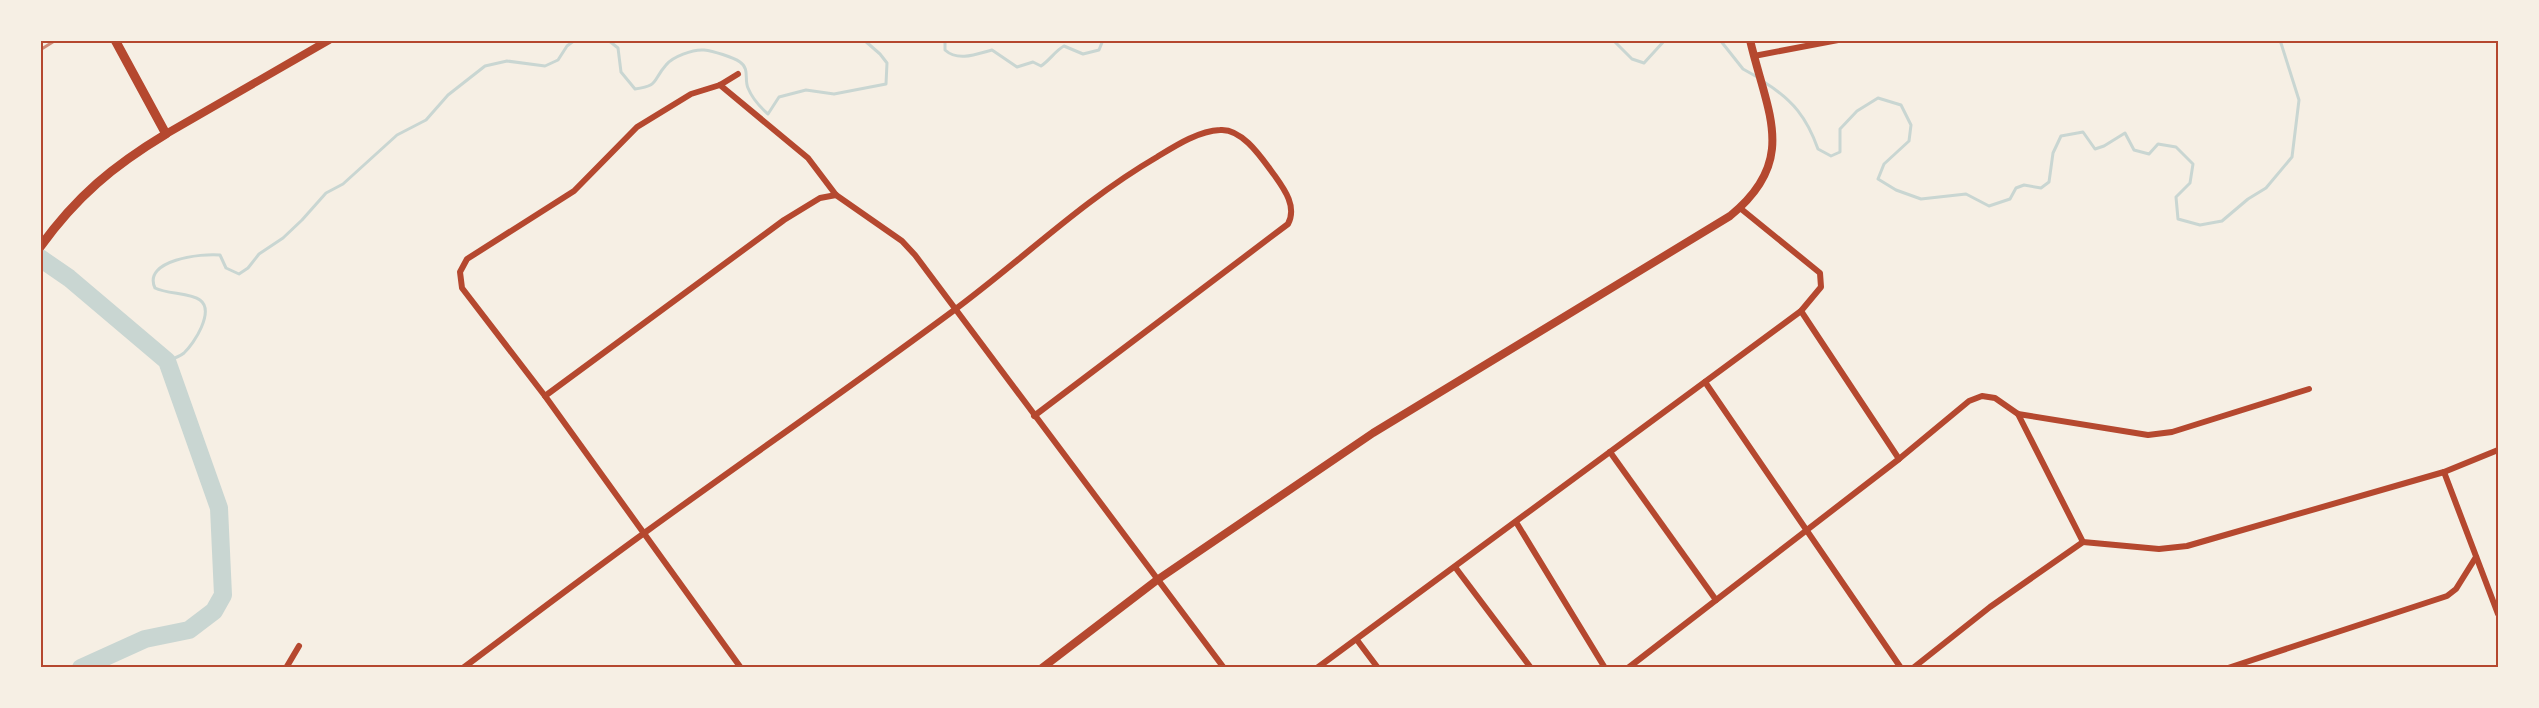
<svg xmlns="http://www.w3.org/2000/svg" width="2539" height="708" font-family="'Roboto Condensed',sans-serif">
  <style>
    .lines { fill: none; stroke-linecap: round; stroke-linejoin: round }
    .stream { stroke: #c9d6d2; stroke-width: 3 }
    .river { stroke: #c9d6d2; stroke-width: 18 }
    .minor { stroke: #b5482f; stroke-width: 6 }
    .tertiary { stroke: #b5482f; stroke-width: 8 }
    .secondary { stroke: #b5482f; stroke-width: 9 }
    .rail { stroke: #cf8b77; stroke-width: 3 }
    .neatline { fill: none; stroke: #b5482f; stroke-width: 2 }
  </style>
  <rect width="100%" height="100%" fill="#f6efe4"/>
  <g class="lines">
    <!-- stream -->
    <g class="stream">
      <path d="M608,40L618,48L621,72L635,89C659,86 652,81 666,65C672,57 693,49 704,50C713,51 733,57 740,62C750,69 744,79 748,88C752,98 760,107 768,114L779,97L806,90L834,94L886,84L887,63L880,54L864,40"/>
      <path d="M945,40V50C958,62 977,54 992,50L1017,67L1033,62L1041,66C1050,60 1055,51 1064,46L1083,54L1099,50L1103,40"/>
      <path d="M1613,40L1632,59L1644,63L1665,40"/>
      <path d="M1720,40L1743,69L1759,78"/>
      <path d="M1764,82C1793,100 1807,118 1818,149L1831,156L1840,152V129L1857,111L1878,98L1901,105L1911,125L1909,141L1884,164L1878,179L1896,190L1921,199L1966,194L1989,206L2010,199L2016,188L2024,185L2041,188L2049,182L2053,153L2061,136L2083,132L2095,149L2104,146L2125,133L2134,150L2149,154L2158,144L2176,147L2193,164L2190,183L2176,197L2178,219L2200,225L2222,221L2248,199L2266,188L2292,157L2299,100L2280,40"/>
      <path d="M167,361C173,359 179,357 184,353C194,344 215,311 200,300C191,293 167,294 155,288C142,260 202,253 220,255L226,268L239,274L248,268L259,254L283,238L302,220L326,193L343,184L397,135L426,120L448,95L485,66L507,61L545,66L558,60L567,46L575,40"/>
    </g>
    <!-- river -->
    <path class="river" d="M40,258L69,278L167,361L219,508L223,595L214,611L189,630L145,639L81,668"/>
    <!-- minor -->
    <g class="minor">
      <path d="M1754,56L1838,40"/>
      <path d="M738,74L720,85L691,94L637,127L574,191L467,259L460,272L462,288L545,396L741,668"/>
      <path d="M720,85L808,158L836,195L902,241L915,255L1224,668"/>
      <path d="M1801,311L1899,459"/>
      <path d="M1705,382L1901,668"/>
      <path d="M545,396L784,220L820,198L836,195"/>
      <path d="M2018,414L2083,542"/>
      <path d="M1610,452L1716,600"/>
      <path d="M2444,472L2498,614"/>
      <path d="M1516,522L1605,668"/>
      <path d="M2083,542L2159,549L2187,546L2444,472L2498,450"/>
      <path d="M1455,567L1531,668"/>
      <path d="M1357,640L1378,668"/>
      <path d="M286,668L299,646"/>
      <path d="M463,668C524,622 585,576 647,531C749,457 852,386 953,311C1022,260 1083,200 1157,157C1175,146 1198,131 1220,130C1243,128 1263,160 1275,176C1285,190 1297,207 1288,224L1034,416"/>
      <path d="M1317,668L1801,311L1821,287L1820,273L1740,208"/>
      <path d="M1628,668L1899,459L1969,401L1982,396L1995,398L2018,414L2148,435L2172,432L2309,389"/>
      <path d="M1913,668L1990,607L2083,542"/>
      <path d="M2228,668L2447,596L2456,589L2476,557"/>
    </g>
    <!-- tertiary -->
    <g class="tertiary">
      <path d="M166,134L329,40"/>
      <path d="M1042,668L1157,580L1373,433L1730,216C1799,160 1767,113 1750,40"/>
    </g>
    <!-- secondary -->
    <path class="secondary" d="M40,247C77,196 113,166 166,134L115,40"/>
    <!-- rail -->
    <path class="rail" d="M40,50L56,40"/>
  </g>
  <!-- border -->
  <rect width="2539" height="708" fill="none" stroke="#f6efe4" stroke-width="84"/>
  <rect x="42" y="42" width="2455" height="624" class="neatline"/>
</svg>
